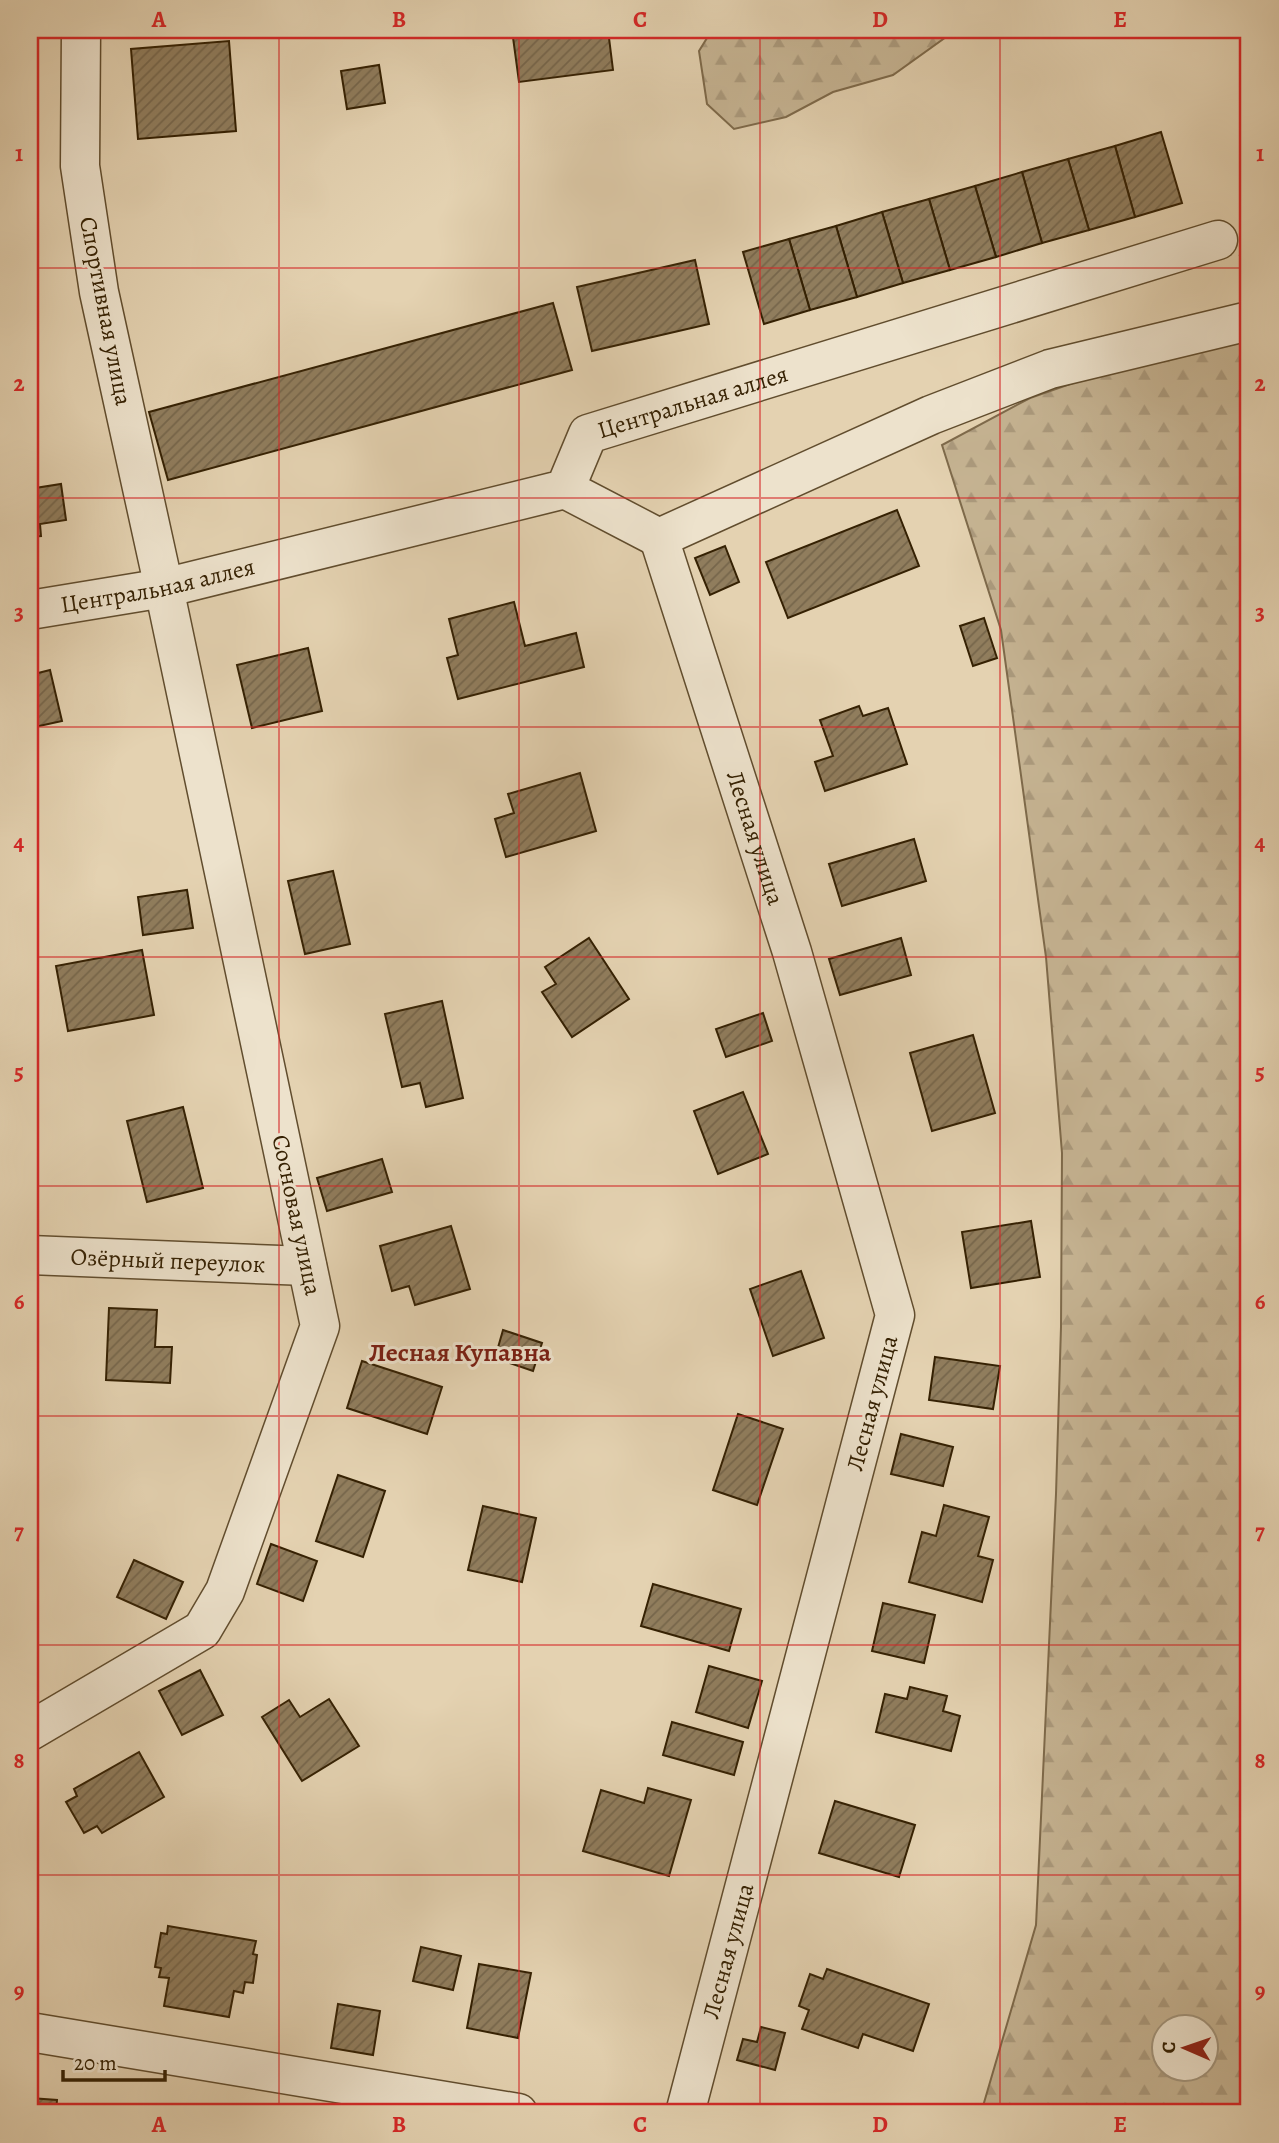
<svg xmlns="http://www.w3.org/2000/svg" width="1279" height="2143" font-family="Alegreya,serif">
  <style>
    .forest { fill: url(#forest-firs); stroke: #7e6a4b; stroke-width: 2; fill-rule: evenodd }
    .building { fill: url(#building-hatch); stroke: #352103; stroke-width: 2 }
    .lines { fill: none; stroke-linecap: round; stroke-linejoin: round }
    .minor-casing { stroke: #614d2e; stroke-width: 41 }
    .minor { stroke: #ede2cc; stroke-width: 38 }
    .grid { fill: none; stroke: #d62828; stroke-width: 2; stroke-opacity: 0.55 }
    .labels { text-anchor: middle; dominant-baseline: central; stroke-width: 6; stroke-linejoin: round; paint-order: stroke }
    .street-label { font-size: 24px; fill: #352103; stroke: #ede2cc }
    .neighbourhood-label { font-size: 26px; font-weight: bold; fill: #7a1f14; stroke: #ede2cc }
    .neatline { fill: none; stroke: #d62828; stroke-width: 2.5 }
    .grid-label { font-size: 23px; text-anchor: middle; font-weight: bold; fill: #d62828 }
  </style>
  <defs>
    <pattern id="forest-firs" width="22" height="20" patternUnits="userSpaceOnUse" patternTransform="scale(1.75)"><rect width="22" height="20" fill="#c6b493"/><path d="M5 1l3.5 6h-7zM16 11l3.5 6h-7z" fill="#ab9a7d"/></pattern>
    <pattern id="building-hatch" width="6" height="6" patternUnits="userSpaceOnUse" patternTransform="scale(1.75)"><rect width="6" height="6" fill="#907d5d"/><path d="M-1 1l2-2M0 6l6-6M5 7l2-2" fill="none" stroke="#76664b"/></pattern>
  </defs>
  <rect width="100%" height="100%" fill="#e4d2b1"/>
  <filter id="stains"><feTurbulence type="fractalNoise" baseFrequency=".00286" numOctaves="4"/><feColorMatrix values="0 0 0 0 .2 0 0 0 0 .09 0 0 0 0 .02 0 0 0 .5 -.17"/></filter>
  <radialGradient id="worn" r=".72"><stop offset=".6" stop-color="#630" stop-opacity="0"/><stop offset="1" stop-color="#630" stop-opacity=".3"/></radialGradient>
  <!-- forest -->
  <g class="forest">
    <path d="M712,30H945L946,37L893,75L833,92L786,117L734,129L707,104L699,51Z"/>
    <path d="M1249,331V2113H981L1036,1925L1056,1494L1061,1327L1062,1153L1046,957L1001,630L942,445L1030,398L1136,361ZM1164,2028H1206V2070H1164Z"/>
  </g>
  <!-- building -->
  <g class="building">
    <path d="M512,30H608L613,70L519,82Z"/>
    <path d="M229,41L236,131L138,139L131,49Z"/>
    <path d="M379,65L385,103L347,109L341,71Z"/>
    <path d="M1249,119V134L1242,127Z"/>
    <path d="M1161,132L1182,203L1135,217L1115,146Z"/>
    <path d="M1115,146L1135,217L1089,230L1068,159Z"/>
    <path d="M1068,159L1089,230L1042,243L1022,172Z"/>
    <path d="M1022,172L1042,243L996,257L975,186Z"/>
    <path d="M975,186L996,257L950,270L929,199Z"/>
    <path d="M929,199L950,270L903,283L882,212Z"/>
    <path d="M882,212L903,283L857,297L836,226Z"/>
    <path d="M836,226L857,297L810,310L789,239Z"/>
    <path d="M789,239L810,310L764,324L743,252Z"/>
    <path d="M1249,243V262L1240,255Z"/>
    <path d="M695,260L709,324L592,351L577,287Z"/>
    <path d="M553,303L572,370L168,480L149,412Z"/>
    <path d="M34,479L35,488L61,484L66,520L40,524L41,536L30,537V480Z"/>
    <path d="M897,510L919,566L788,618L766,562Z"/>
    <path d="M725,546L739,582L710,595L695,558Z"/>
    <path d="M514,602L525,646L576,633L584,667L458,699L447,658L458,655L449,619Z"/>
    <path d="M984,618L997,658L973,666L960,626Z"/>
    <path d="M308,648L322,711L252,728L237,665Z"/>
    <path d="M50,670L62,721L30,728V675Z"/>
    <path d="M859,706L863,716L888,708L907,764L825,791L815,762L833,756L820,720Z"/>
    <path d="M580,773L596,831L506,857L495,819L514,813L508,794Z"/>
    <path d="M914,839L926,881L842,906L829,864Z"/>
    <path d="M333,871L350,944L305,954L288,881Z"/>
    <path d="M187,890L193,928L143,935L138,897Z"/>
    <path d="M589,938L629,999L572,1037L542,992L556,984L545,967Z"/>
    <path d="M901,938L911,975L840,995L829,959Z"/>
    <path d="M142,950L154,1015L68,1031L56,966Z"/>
    <path d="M442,1001L463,1098L426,1107L420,1083L402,1087L385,1014Z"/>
    <path d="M763,1013L772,1041L726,1057L716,1029Z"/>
    <path d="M973,1035L995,1113L932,1131L910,1053Z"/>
    <path d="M743,1092L768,1154L718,1174L694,1111Z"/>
    <path d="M183,1107L203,1188L147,1202L127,1121Z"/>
    <path d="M382,1159L392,1192L327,1211L317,1178Z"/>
    <path d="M1031,1221L1040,1277L971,1288L962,1232Z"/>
    <path d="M451,1226L470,1289L415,1305L409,1286L392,1291L380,1246Z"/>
    <path d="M801,1271L824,1338L773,1356L750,1289Z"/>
    <path d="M109,1308L157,1310L155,1347H172L170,1383L106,1380Z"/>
    <path d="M503,1330L542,1343L533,1371L495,1358Z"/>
    <path d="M935,1357L1000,1366L993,1409L929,1400Z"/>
    <path d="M362,1361L442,1387L427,1434L347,1408Z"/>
    <path d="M738,1414L783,1429L757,1505L713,1490Z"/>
    <path d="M901,1434L953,1447L943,1486L891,1474Z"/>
    <path d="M338,1475L385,1491L363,1557L316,1541Z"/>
    <path d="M944,1505L989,1517L978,1556L993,1560L982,1602L909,1582L922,1532L936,1536Z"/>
    <path d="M483,1506L536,1518L522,1582L468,1570Z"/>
    <path d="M271,1544L317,1561L303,1601L257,1584Z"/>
    <path d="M134,1560L183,1582L166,1619L117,1597Z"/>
    <path d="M653,1584L741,1609L729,1651L641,1626Z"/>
    <path d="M883,1603L935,1615L924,1663L872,1651Z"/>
    <path d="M709,1666L762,1681L748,1728L696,1712Z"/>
    <path d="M200,1670L223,1715L182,1735L159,1691Z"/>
    <path d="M910,1687L947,1696L943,1711L960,1716L951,1751L876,1732L885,1694L907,1699Z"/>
    <path d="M329,1699L359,1746L302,1781L262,1717L289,1700L300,1717Z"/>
    <path d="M672,1722L743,1742L734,1775L663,1755Z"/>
    <path d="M139,1752L164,1797L102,1833L97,1826L84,1833L66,1802L77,1796L74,1789Z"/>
    <path d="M648,1788L691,1800L669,1876L583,1851L601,1790L644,1803Z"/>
    <path d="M835,1801L915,1825L899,1877L819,1853Z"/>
    <path d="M168,1926L256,1941L253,1954L257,1955L253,1983L245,1982L243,1993L234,1991L229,2017L164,2006L169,1978L159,1977L161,1968L155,1967L161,1933L167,1934Z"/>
    <path d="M421,1947L461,1956L453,1990L413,1981Z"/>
    <path d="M479,1964L531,1973L518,2038L467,2028Z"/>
    <path d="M827,1969L929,2004L913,2051L863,2034L858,2048L802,2029L809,2010L799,2006L810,1974L823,1979Z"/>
    <path d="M338,2004L380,2011L373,2055L331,2048Z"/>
    <path d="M761,2027L785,2033L775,2070L737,2060L743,2039L757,2042Z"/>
    <path d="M30,2098L57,2100L56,2113H30Z"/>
  </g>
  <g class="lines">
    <defs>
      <g id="minor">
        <path d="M565,489L659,538"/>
        <path id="s1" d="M659,538L792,952L895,1315L685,2113"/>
        <path d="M659,538L931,415L1050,369L1249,321"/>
        <path id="s2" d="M30,610L164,588L565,489L588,434L1218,240"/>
        <path id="s3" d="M30,1255L307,1266"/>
        <path d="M30,1731L202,1630L225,1591L320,1326L164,588L99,292L80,166L81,30"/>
        <path d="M30,2032L518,2113"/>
      </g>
    </defs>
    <!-- minor casing -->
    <use href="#minor" class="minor-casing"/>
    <!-- minor -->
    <use href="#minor" class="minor"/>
  </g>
  <!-- grid -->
  <path class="grid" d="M279,30V2113M519,30V2113M760,30V2113M1000,30V2113M30,268H1249M30,498H1249M30,727H1249M30,957H1249M30,1186H1249M30,1416H1249M30,1645H1249M30,1875H1249"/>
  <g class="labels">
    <!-- street labels -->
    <g class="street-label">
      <text transform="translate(106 311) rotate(79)">Спортивная улица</text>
      <text stroke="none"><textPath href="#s2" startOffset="718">Центральная аллея</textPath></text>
      <text stroke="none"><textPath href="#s2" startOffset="130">Центральная аллея</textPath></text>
      <text stroke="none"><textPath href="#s1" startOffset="315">Лесная улица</textPath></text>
      <text transform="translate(297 1215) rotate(78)">Сосновая улица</text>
      <text stroke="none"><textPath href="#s3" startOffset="138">Озёрный переулок</textPath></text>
      <text transform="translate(872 1403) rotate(-75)">Лесная улица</text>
      <text transform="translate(728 1951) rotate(-75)">Лесная улица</text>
    </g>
    <!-- neighbourhood labels -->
    <g class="neighbourhood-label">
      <text x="460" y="1352">Лесная Купавна</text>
    </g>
  </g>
  <!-- margin -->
  <rect width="1279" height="2143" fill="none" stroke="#e4d2b1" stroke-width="77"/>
  <!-- north arrow -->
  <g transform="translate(1185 2048) rotate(272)"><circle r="33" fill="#ede2cc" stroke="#a3957c" stroke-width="2"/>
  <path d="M0-5L12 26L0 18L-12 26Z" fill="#8f2418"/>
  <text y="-10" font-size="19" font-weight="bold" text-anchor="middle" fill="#352103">С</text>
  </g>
  <!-- scale -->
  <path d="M63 2070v10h102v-10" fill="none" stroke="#352103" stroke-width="3.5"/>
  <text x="74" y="2070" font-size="21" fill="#352103" stroke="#ede2cc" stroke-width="5" paint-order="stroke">20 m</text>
  <rect x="38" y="38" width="1202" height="2066" class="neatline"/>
  <g class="grid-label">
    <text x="159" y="27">A</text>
    <text x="399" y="27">B</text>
    <text x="640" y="27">C</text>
    <text x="880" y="27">D</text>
    <text x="1120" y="27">E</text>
    <text x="19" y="161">1</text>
    <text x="1260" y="161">1</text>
    <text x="19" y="391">2</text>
    <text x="1260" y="391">2</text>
    <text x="19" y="620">3</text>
    <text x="1260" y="620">3</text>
    <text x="19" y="850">4</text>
    <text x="1260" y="850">4</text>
    <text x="19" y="1079">5</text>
    <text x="1260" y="1079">5</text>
    <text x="19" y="1309">6</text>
    <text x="1260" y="1309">6</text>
    <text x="19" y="1539">7</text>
    <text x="1260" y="1539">7</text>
    <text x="19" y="1768">8</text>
    <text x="1260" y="1768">8</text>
    <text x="19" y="1998">9</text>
    <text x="1260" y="1998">9</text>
    <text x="159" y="2132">A</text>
    <text x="399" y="2132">B</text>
    <text x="640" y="2132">C</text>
    <text x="880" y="2132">D</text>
    <text x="1120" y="2132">E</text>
  </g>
  <rect width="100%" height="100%" filter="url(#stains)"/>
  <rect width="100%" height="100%" fill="url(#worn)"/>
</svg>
